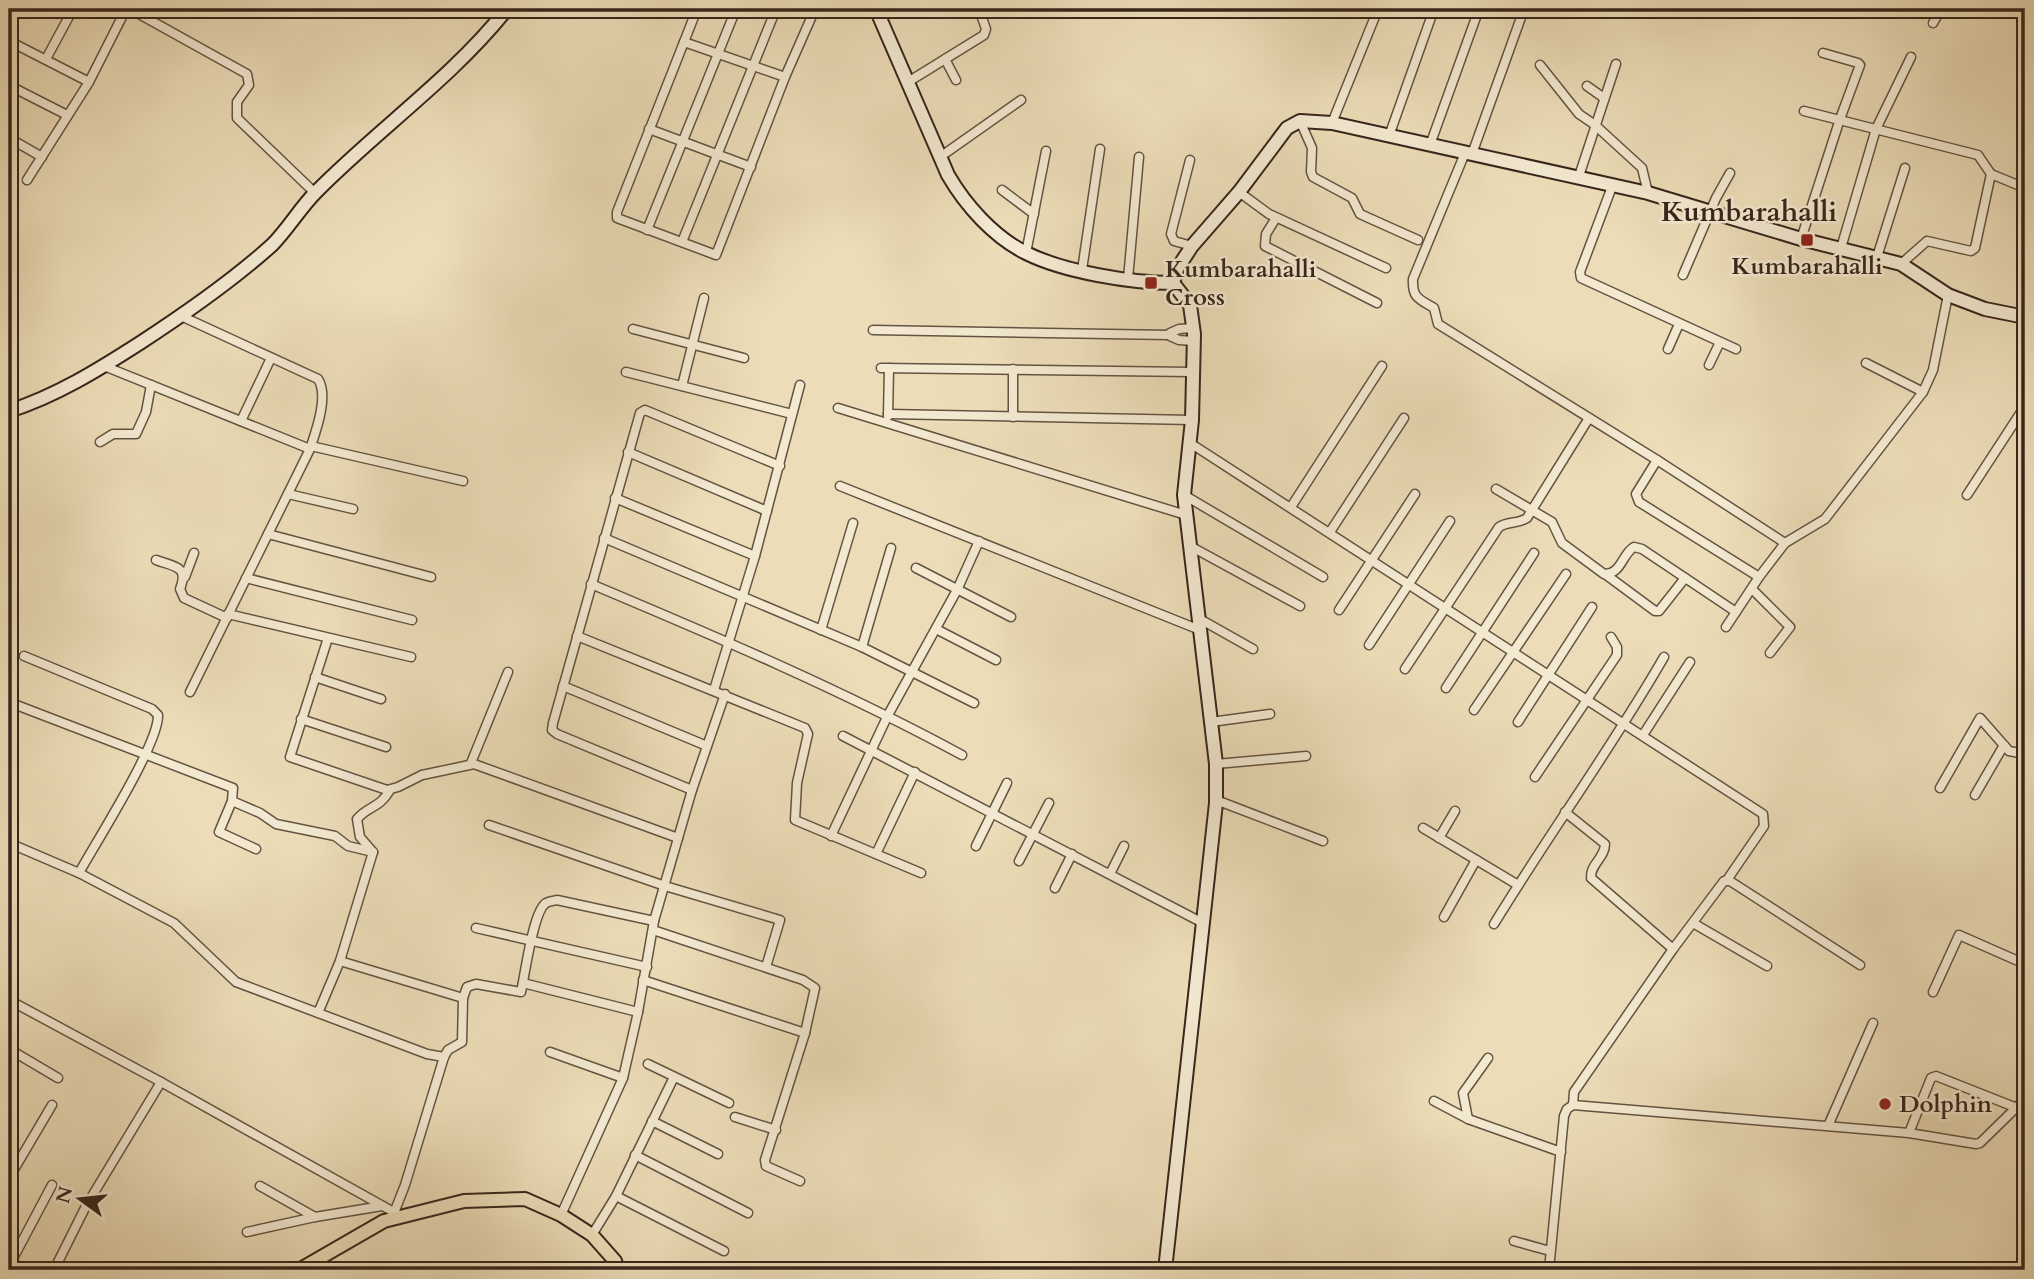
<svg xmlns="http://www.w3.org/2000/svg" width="2034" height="1279" font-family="Cardo,serif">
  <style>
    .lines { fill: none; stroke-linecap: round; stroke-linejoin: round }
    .street-casing { stroke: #645342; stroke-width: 11 }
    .secondary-casing { stroke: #37251b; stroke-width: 16 }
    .primary-casing { stroke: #37251b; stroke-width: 16 }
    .street { stroke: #f3e9d1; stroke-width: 8 }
    .secondary { stroke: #f3e9d1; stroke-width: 12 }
    .primary { stroke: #ecddb8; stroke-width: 12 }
    .poi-dot { fill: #8f2418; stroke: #f3e9d1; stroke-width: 2.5 }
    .labels { text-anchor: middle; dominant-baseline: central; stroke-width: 5; stroke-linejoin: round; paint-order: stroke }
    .poi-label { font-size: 24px; font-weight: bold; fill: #37251b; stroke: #f3e9d1; text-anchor: start }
    .quarter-label { font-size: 28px; font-weight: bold; fill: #37251b; stroke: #f3e9d1 }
  </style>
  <rect width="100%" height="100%" fill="#ecddb8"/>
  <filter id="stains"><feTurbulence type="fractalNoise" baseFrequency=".00286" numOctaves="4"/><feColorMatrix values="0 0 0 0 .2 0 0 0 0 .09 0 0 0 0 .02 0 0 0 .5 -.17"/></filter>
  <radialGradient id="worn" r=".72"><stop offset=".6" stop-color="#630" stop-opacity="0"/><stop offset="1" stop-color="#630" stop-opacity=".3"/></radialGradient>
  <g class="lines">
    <defs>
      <g id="street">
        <path d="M130,9L247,74L249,85L237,102V118L315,193"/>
        <path d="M697,9L617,212V218L716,255L785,77L815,9"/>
        <path d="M9,15L12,9"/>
        <path d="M1933,23L1941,9"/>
        <path d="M9,41L89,82"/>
        <path d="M684,42L785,77"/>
        <path d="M46,59L73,9"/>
        <path d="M945,59L956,80"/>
        <path d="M1540,65L1579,114L1595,125L1642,168L1648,193"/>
        <path d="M908,82L984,35L986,29L979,9"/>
        <path d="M1587,86L1604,98"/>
        <path d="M14,88L67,115"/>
        <path d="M1804,111L1978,155L1991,174L2025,188"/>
        <path d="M1300,121L1312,148L1311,172L1313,177L1352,198L1360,214L1418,240"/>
        <path d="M1332,123L1378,9"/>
        <path d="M649,129L751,167"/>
        <path d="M1389,136L1434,9"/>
        <path d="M9,138L42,157"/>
        <path d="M1430,145L1479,9"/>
        <path d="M1465,153L1413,279C1412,298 1419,299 1434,308L1438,324L1657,460L1785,543"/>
        <path d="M1472,154L1524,9"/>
        <path d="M940,157L1021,100"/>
        <path d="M1190,160L1171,234L1174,241L1192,246"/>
        <path d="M1579,176L1616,64"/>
        <path d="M27,180L89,82L126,9"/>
        <path d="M1613,184L1580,272L1581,278L1736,349"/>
        <path d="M1002,190L1034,214"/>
        <path d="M1239,192L1269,214L1386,268"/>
        <path d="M1276,218L1266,234L1265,246L1377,303"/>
        <path d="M647,230L736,9"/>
        <path d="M1801,239L1840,119L1860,65L1858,63L1823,53"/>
        <path d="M682,242L776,9"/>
        <path d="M1841,248L1876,129L1911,57"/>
        <path d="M1026,253L1046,151"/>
        <path d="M1877,257L1905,168"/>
        <path d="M1901,264L1927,241L1971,251L1975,248L1991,174"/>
        <path d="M1082,270L1100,149"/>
        <path d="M1683,275L1716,198L1730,173"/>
        <path d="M1128,279L1139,157"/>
        <path d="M181,316L318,379C329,396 316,431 310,449L190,692"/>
        <path d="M1193,328L1179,329L1170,333V336L1179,340L1194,341"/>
        <path d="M633,329L744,358"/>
        <path d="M873,330L1170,335"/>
        <path d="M1668,349L1679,324"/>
        <path d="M1866,363L1923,392"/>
        <path d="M1709,365L1720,342"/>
        <path d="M104,366L310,449"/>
        <path d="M881,368L1192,372"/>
        <path d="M1013,369V417"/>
        <path d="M626,372L792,414"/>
        <path d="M682,386L704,298"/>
        <path d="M838,408L1186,515"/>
        <path d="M888,414L1192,420"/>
        <path d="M888,416L889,368"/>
        <path d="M241,421L271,358"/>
        <path d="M100,442L113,434H136L146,412L151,385"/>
        <path d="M1190,443L1763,814L1764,826L1727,880"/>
        <path d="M311,446L463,481"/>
        <path d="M628,452L767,511"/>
        <path d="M1657,460L1636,494L1639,502L1759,577"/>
        <path d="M840,486L1200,630"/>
        <path d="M1496,489L1552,522L1562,543L1604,574C1621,575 1622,554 1634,547L1642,549L1736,612"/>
        <path d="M288,494L353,509"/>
        <path d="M1184,495L1323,577"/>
        <path d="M1967,495L2025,406"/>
        <path d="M615,498L755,556"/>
        <path d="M1291,507L1382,366"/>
        <path d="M1330,532L1404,418"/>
        <path d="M268,534L431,577"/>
        <path d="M604,538L862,647L974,703"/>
        <path d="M1190,546L1300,606"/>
        <path d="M156,560C175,567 189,566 180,589L184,598L227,618"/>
        <path d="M916,568L1011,617"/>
        <path d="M1605,574L1655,611H1659L1685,578"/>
        <path d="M185,577L194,553"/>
        <path d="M246,578L412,620"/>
        <path d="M591,584C717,637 842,690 962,755"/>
        <path d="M1752,589L1790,627L1770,653"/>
        <path d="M1339,610L1415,494"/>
        <path d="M228,614L411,657"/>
        <path d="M1198,618L1253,649"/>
        <path d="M1726,627L1759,577L1785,543L1825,519L1923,392L1933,370L1948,295"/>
        <path d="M936,629L996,660"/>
        <path d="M821,630L853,523"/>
        <path d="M577,636L805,728L808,734L797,783L795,820L921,873"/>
        <path d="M328,638L290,757L387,790L398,787L422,775L474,764L678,838"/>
        <path d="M1369,645L1450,521"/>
        <path d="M862,647L891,548"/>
        <path d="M24,656L152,709L158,715C159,744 96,842 79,873"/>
        <path d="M1405,669L1499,527C1508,521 1518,524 1527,518L1589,418"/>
        <path d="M315,677L381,699"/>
        <path d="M563,686L707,746"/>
        <path d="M1446,688L1534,553"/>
        <path d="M714,690L755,556L800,385"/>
        <path d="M11,703L233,788L232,801L219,832L256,849"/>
        <path d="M1474,710L1566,574"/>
        <path d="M301,719L386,747"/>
        <path d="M1211,722L1270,714"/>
        <path d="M1518,722L1592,607"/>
        <path d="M1643,735L1690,662"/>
        <path d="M843,736L1203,923"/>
        <path d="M471,763L508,672"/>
        <path d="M1216,764L1306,756"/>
        <path d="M1535,777L1617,655V647L1611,637"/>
        <path d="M1940,788L1980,718L2009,751L2025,754"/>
        <path d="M692,790L557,734L552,730L553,723L640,413L645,410L780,466"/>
        <path d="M1975,795L2004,745"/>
        <path d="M1216,800L1323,841"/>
        <path d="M232,801L260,813L276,824L335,836L348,846L373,852"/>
        <path d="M1565,812L1605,844C1605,858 1590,864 1591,878L1673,949"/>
        <path d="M489,825L665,886L780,920L766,967"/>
        <path d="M1423,828L1518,885"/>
        <path d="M831,836L888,715L957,590L979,541"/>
        <path d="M1439,838L1455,811"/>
        <path d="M9,843L79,873L174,923L236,982L427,1054L444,1057"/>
        <path d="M976,846L1007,783"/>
        <path d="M876,854L915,772"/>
        <path d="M1019,861L1049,803"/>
        <path d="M1110,874L1124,846"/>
        <path d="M1055,888L1072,854"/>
        <path d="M1444,917L1476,860"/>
        <path d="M1693,923L1767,966"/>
        <path d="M1494,924C1549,834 1611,749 1664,657"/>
        <path d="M476,928L647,967"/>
        <path d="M653,930L803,980L815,988L805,1033"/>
        <path d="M340,961L373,852L360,837L357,819C369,805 379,809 390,790"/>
        <path d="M643,980L805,1033L765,1160L766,1166L800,1181"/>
        <path d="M523,983L638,1012"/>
        <path d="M1933,992L1959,935L2025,964"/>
        <path d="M9,1000L161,1082L399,1215"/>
        <path d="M318,1013L340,961L463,998"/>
        <path d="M9,1049L58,1078"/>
        <path d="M550,1052L623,1078"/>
        <path d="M648,1064L729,1103"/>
        <path d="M1434,1101L1468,1119L1561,1152"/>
        <path d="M1573,1105L1574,1092L1673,949L1724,881H1730L1860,965"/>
        <path d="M735,1117L776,1130"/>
        <path d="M1468,1119L1463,1093L1488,1058"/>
        <path d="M652,1121L718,1154"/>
        <path d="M1828,1126L1873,1023"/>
        <path d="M1909,1133L1931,1078L1936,1076L2017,1108"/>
        <path d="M635,1155L748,1213"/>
        <path d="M9,1178L52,1105"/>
        <path d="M260,1186L315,1217"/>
        <path d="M616,1196L724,1251"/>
        <path d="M394,1213L405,1185L444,1057L448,1050L462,1042L463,998L467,987L476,984L521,992C525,975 533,911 546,903C549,901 554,901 557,900L654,921"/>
        <path d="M561,1215L623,1078L638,1012L654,921L692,790L725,694"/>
        <path d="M247,1232L315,1217L382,1206"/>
        <path d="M592,1235L616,1196L674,1077"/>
        <path d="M1514,1241L1550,1251"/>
        <path d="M9,1266L52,1185"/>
        <path d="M54,1270L86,1206L161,1082"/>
        <path d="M1549,1270L1564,1116L1567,1109L1573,1105L1909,1133L1976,1144L1980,1143L2025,1099"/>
      </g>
      <g id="secondary">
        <path d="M876,9L948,175C966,206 994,237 1026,253C1064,272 1131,283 1173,283L1190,305L1194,334L1192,420L1184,495L1216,764V803L1165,1270"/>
        <path d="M1173,283L1177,269L1192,246L1239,192L1287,128L1300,121L1332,123L1648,193L1801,239L1901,264L1948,295L1985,309L2025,317"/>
        <path d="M9,411C56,396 98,370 140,343C186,313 231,282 272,245C288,229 300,208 316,192C378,129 451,79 507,9"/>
      </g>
      <g id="primary">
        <path d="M9,1266L22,1270"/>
        <path d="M299,1270L384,1221L464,1201L525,1199L561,1215L592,1235L615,1261L618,1270"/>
      </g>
    </defs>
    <!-- street casing -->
    <use href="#street" class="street-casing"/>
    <!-- secondary casing -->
    <use href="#secondary" class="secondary-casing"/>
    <!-- primary casing -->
    <use href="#primary" class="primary-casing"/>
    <!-- street -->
    <use href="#street" class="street"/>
    <!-- secondary -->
    <use href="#secondary" class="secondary"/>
    <!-- primary -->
    <use href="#primary" class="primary"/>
  </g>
  <!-- markers -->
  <g class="poi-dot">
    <rect x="1800" y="233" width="14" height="14" rx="3.5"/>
    <rect x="1144" y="276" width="14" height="14" rx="3.5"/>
    <circle cx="1885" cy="1104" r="7"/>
  </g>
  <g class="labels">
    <!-- poi labels -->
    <g class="poi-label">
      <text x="1807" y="266" text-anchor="middle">Kumbarahalli</text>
      <text x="1165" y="269">Kumbarahalli<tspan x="1165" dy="28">Cross</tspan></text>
      <text x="1899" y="1104">Dolphin</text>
    </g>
    <!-- quarter labels -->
    <g class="quarter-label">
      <text x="1749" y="212">Kumbarahalli</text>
    </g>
  </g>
  <!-- margin -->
  <rect width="2034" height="1279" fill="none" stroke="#ecddb8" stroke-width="35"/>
  <rect x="10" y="10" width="2013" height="1258" fill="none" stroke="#37251b" stroke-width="3.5"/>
  <rect x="18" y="18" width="1999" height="1244" fill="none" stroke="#37251b" stroke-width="2"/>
  <!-- north arrow -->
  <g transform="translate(80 1199) rotate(285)" stroke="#f3e9d1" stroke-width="5" paint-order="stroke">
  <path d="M0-5L12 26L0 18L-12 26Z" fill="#37251b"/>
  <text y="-10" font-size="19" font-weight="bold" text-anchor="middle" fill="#37251b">N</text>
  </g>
  <rect width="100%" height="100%" filter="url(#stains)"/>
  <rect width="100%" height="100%" fill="url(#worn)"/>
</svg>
